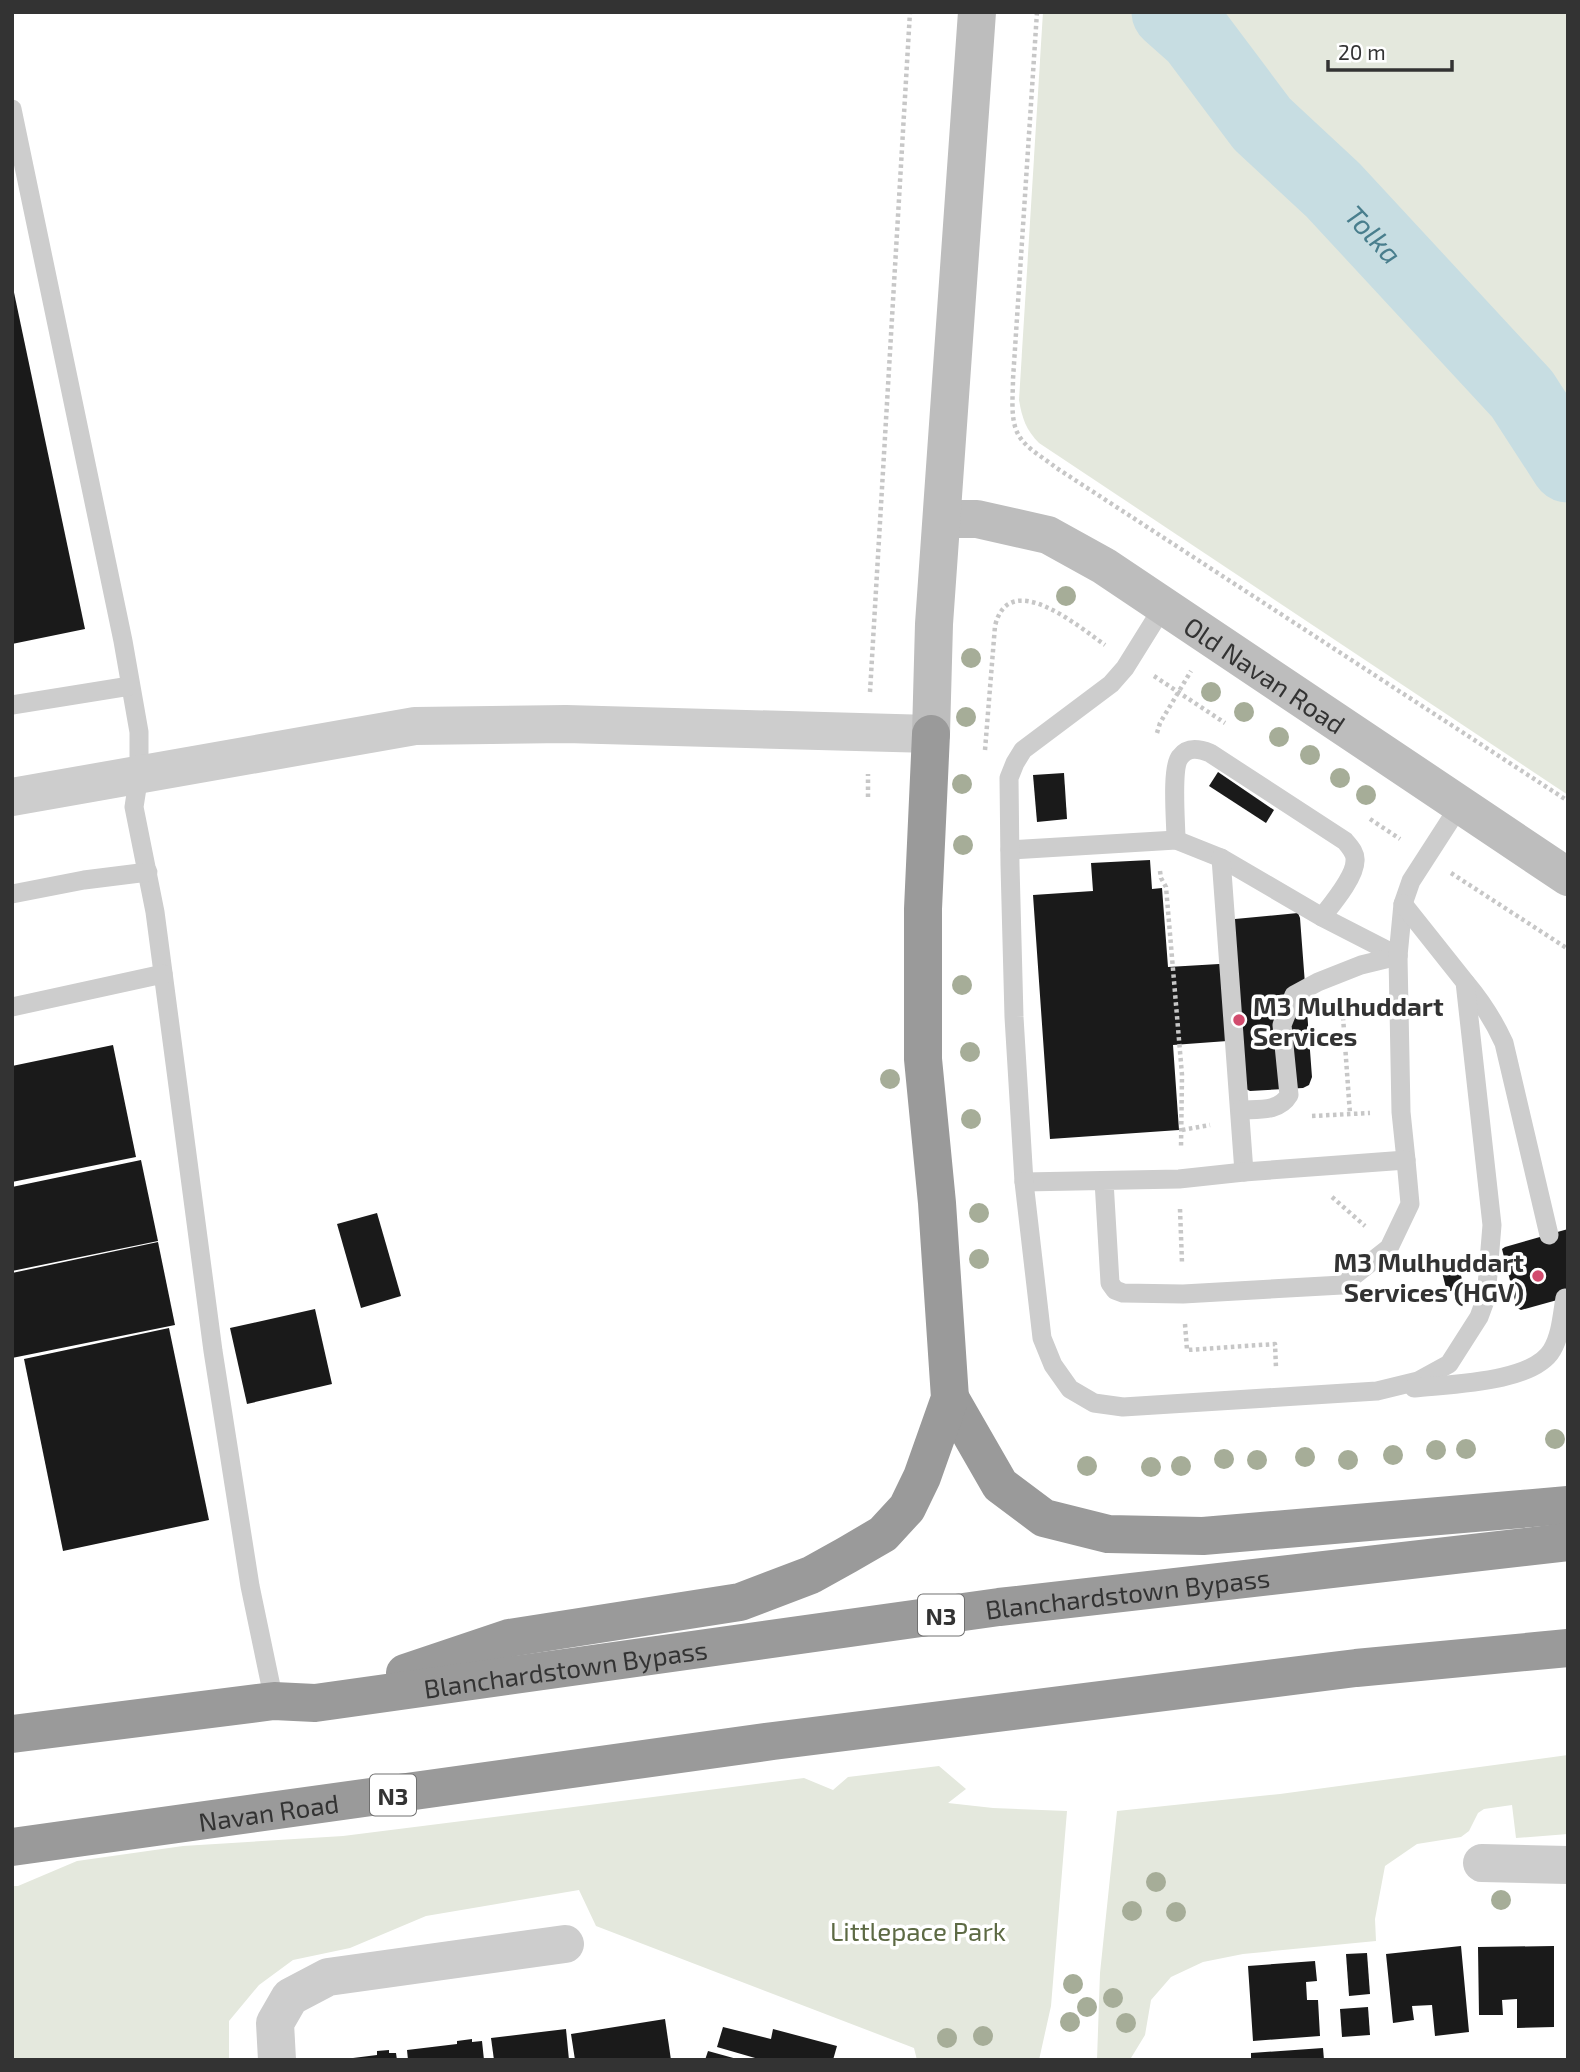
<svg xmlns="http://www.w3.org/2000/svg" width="1580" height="2072" font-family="'Exo 2',sans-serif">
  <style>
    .green { fill: #e4e8dd }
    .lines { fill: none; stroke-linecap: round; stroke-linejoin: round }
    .river { stroke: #c7dde2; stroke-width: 75 }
    .building { fill: #1a1a1a }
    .path { stroke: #c7c7c7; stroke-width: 4.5; stroke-dasharray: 3.5 3.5; stroke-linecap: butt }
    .lane { stroke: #cdcdcd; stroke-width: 19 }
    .street { stroke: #cdcdcd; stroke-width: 38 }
    .secondary { stroke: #bdbdbd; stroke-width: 38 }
    .highway { stroke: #9a9a9a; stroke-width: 38 }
    .tree { fill: #a6ad98 }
    .poi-dot { fill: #d24c6e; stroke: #fff; stroke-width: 2.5 }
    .labels { text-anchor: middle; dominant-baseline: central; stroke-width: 7; stroke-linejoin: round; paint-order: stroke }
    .shield { fill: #fff; stroke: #707070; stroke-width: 2 }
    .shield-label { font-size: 24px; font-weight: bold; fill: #333 }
    .street-label { font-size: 26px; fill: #333; stroke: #fff }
    .poi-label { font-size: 26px; font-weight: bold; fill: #333; stroke: #fff; text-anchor: start }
    .park-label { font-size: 26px; fill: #5d6a44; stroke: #fff }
    .water-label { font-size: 28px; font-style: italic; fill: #497e8d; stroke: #fff }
  </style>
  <rect width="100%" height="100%" fill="#fff"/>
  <!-- green -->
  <g class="green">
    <path d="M1043,12H1568V795L1039,443C1026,430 1022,418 1019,400Z"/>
    <path d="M1568,1755V1834L1516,1838L1512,1805L1484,1809L1478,1813L1469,1831L1461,1837L1417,1844L1385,1866L1375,1919L1376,1941L1243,1954L1203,1962L1171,1977L1151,2000L1145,2035L1131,2058L1097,2060L1100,1973L1117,1811L1280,1794Z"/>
    <path d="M939,1766L966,1789L948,1803L993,1808L1067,1811L1051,2006L1039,2060H917L914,2048L596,1926L579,1890L426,1916L350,1948L293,1960L259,1985L229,2021V2060H12V1886H18L77,1861L183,1846L343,1836L804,1778L833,1790L848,1777Z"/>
  </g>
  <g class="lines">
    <!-- river -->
    <path class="river" id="s1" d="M1169,12L1196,36L1262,124L1333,190L1522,394L1568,465"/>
  </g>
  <!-- building -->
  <g class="building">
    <path d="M12,283L85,629L12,644Z"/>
    <path d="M1218,772L1274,810L1266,823L1209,786Z"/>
    <path d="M1064,773L1067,819L1037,822L1033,775Z"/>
    <path d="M1150,860L1152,889L1162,888L1168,967L1236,963L1233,924L1235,919L1298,913L1300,918L1312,1077L1309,1085L1303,1088L1250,1091L1244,1088L1241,1040L1173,1045L1179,1130L1050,1139L1033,895L1093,891L1091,863Z"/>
    <path d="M113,1045L136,1157L12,1182V1066Z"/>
    <path d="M141,1160L158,1241L12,1271V1187Z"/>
    <path d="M377,1213L401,1296L361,1308L337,1224Z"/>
    <path d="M1568,1229V1297L1521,1310L1517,1308L1502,1249L1505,1247Z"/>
    <path d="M158,1242L175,1325L12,1358V1273Z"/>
    <path d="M1459,1268L1464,1287L1447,1292L1442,1272Z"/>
    <path d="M315,1309L332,1384L247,1404L230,1328Z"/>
    <path d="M169,1328L209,1520L63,1551L24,1359Z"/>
    <path d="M1461,1946L1469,2032L1435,2036L1432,2005L1412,2006L1414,2020L1393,2023L1386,1954Z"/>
    <path d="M1554,1946V2027L1517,2028V1999L1502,2000L1503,2015H1479L1478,1947Z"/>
    <path d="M1367,1953L1370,1994L1349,1996L1346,1954Z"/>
    <path d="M1315,1961L1317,1981L1306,1982L1307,2000H1318L1320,2036L1253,2041L1248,1966Z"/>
    <path d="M1368,2007L1370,2035L1342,2037L1340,2009Z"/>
    <path d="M665,2019L671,2060H575L571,2034Z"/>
    <path d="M723,2027L771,2039L773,2029L837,2046L833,2060H762L717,2047Z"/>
    <path d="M566,2029L569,2060H494L491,2038Z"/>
    <path d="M472,2039V2042L482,2041L484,2060H408L407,2050L457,2044V2041Z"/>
    <path d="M1323,2048L1324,2060H1251V2053Z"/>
    <path d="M389,2050V2053H396L397,2060H353V2058L377,2055V2051Z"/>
    <path d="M708,2051L737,2059V2060H705Z"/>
  </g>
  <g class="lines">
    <!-- path -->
    <g class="path">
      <path d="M1037,12L1013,379C1013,396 1010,419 1018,434C1025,448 1043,457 1055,467L1568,801"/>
      <path d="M1154,676L1225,723"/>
      <path d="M870,692L910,12"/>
      <path d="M1157,733L1160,723L1191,671"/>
      <path d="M985,750L995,626C1009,567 1079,627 1105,645"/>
      <path d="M868,797V774"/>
      <path d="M1370,819L1400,839"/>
      <path d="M1160,871L1161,878L1166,887L1182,1075L1181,1147"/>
      <path d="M1451,873L1568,949"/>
      <path d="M1342,1003L1350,1114"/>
      <path d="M1312,1116L1370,1113"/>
      <path d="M1182,1130L1210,1125"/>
      <path d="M1332,1197L1365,1226"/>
      <path d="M1180,1209L1182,1263"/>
      <path d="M1185,1324L1187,1350L1275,1344L1276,1368"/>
    </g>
    <!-- lane -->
    <g class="lane">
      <path d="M12,109L123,641L139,732V775L134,807L155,912L213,1351L250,1586L274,1701"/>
      <path d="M12,705L130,686"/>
      <path d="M1176,840C1176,823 1171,768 1180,757C1188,746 1200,749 1210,753L1345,841C1350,847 1356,853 1355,861C1355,877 1332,904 1322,917"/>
      <path d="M1010,850L1176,840L1221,858L1322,917L1398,956"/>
      <path d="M1221,858L1244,1172"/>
      <path d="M12,894L84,880L148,872"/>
      <path d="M1466,983C1482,1002 1494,1021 1504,1043L1549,1235"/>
      <path d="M12,1007L163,974"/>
      <path d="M1241,1110C1259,1109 1279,1112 1289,1095L1282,1025L1294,995L1318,982L1361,965L1398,956"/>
      <path d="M1406,1160L1401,1112L1398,956L1403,904L1411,881L1460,805"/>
      <path d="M1104,1181L1110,1283L1115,1290L1123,1293L1183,1294L1342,1285L1389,1248L1410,1204L1406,1160L1244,1172L1179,1179L1024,1182L1014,1017L1010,865L1009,778L1015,763L1023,750L1111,684L1125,668L1163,607"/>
      <path d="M1024,1182L1042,1338L1053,1365L1070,1389L1094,1403L1123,1407L1377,1391L1418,1381L1449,1364L1479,1317L1486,1298L1492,1225L1465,982L1403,904"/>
      <path d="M1414,1388C1449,1384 1533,1383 1552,1350C1561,1335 1562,1315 1565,1298"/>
    </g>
    <!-- street -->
    <g class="street">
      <path d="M12,797L415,726L566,724L931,734"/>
      <path d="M1482,1863L1568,1865"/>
      <path d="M277,2060L275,2023L290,1997L328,1977L565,1944"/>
    </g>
    <!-- secondary -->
    <g class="secondary">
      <path id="s2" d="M942,519H977L1048,535L1104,566L1568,877"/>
      <path d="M931,734L934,624L977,12"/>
    </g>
    <!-- highway -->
    <g class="highway">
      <path d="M950,1398L1000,1485L1044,1518L1108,1534L1203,1536L1568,1505"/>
      <path d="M405,1673L509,1638L740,1602L811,1575L847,1555L883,1534L907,1508L922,1477L950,1398L937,1203L923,1059V909L931,734"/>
      <path id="s3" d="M12,1734L274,1701L315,1703L999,1607L1568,1542"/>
      <path id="s4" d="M12,1847L773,1741L1356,1668L1568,1648"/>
    </g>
  </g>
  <!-- trees -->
  <g class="tree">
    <circle cx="1066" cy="596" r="10"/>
    <circle cx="971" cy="658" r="10"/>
    <circle cx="1211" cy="692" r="10"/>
    <circle cx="1244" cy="712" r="10"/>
    <circle cx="966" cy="717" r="10"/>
    <circle cx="1279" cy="737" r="10"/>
    <circle cx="1310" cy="755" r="10"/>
    <circle cx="1340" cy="778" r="10"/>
    <circle cx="962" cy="784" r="10"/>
    <circle cx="1366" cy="795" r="10"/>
    <circle cx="963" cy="845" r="10"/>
    <circle cx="962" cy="985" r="10"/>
    <circle cx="970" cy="1052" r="10"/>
    <circle cx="890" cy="1079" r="10"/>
    <circle cx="971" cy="1119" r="10"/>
    <circle cx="979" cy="1213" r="10"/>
    <circle cx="979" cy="1259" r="10"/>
    <circle cx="1555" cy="1439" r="10"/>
    <circle cx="1466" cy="1449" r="10"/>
    <circle cx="1436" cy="1450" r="10"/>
    <circle cx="1393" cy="1455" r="10"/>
    <circle cx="1305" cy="1457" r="10"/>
    <circle cx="1224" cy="1459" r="10"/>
    <circle cx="1257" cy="1460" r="10"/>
    <circle cx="1348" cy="1460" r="10"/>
    <circle cx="1087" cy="1466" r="10"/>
    <circle cx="1181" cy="1466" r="10"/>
    <circle cx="1151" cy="1467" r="10"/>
    <circle cx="1156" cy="1882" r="10"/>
    <circle cx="1501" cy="1900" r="10"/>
    <circle cx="1132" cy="1911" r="10"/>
    <circle cx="1176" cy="1912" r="10"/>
    <circle cx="1073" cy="1984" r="10"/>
    <circle cx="1113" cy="1998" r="10"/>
    <circle cx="1087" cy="2007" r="10"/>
    <circle cx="1070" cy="2022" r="10"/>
    <circle cx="1126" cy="2023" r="10"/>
    <circle cx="983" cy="2036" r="10"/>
    <circle cx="947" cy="2038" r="10"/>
  </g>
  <!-- markers -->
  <g class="poi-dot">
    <circle cx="1239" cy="1020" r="7"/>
    <circle cx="1538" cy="1276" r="7"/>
  </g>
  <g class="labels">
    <!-- shield labels -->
    <g class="shield">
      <rect x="918" y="1594.5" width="46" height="41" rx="5"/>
      <rect x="370" y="1774.5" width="46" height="41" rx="5"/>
    </g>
    <g class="shield-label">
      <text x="941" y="1615">N3</text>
      <text x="393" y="1795">N3</text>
    </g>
    <!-- street labels -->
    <g class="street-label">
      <text stroke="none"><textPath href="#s2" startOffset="366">Old Navan Road</textPath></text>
      <text stroke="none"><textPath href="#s3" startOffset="1125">Blanchardstown Bypass</textPath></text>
      <text stroke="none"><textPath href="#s3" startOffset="558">Blanchardstown Bypass</textPath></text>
      <text stroke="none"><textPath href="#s4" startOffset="259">Navan Road</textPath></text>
    </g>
    <!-- poi labels -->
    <g class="poi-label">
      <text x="1253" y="1005">M3 Mulhuddart<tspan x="1253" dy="30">Services</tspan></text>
      <text x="1524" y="1261" text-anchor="end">M3 Mulhuddart<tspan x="1524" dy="30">Services (HGV)</tspan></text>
    </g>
    <!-- park labels -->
    <g class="park-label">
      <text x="918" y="1930">Littlepace Park</text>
    </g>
    <!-- water labels -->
    <g class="water-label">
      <text stroke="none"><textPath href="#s1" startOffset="303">Tolka</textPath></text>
    </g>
  </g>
  <!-- border -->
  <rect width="1580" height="2072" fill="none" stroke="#333333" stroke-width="28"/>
  <!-- scale -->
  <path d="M1328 60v10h124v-10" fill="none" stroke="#333333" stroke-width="3.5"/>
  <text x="1338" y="60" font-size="21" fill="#333333" stroke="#ffffff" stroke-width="5" paint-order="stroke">20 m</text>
</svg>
